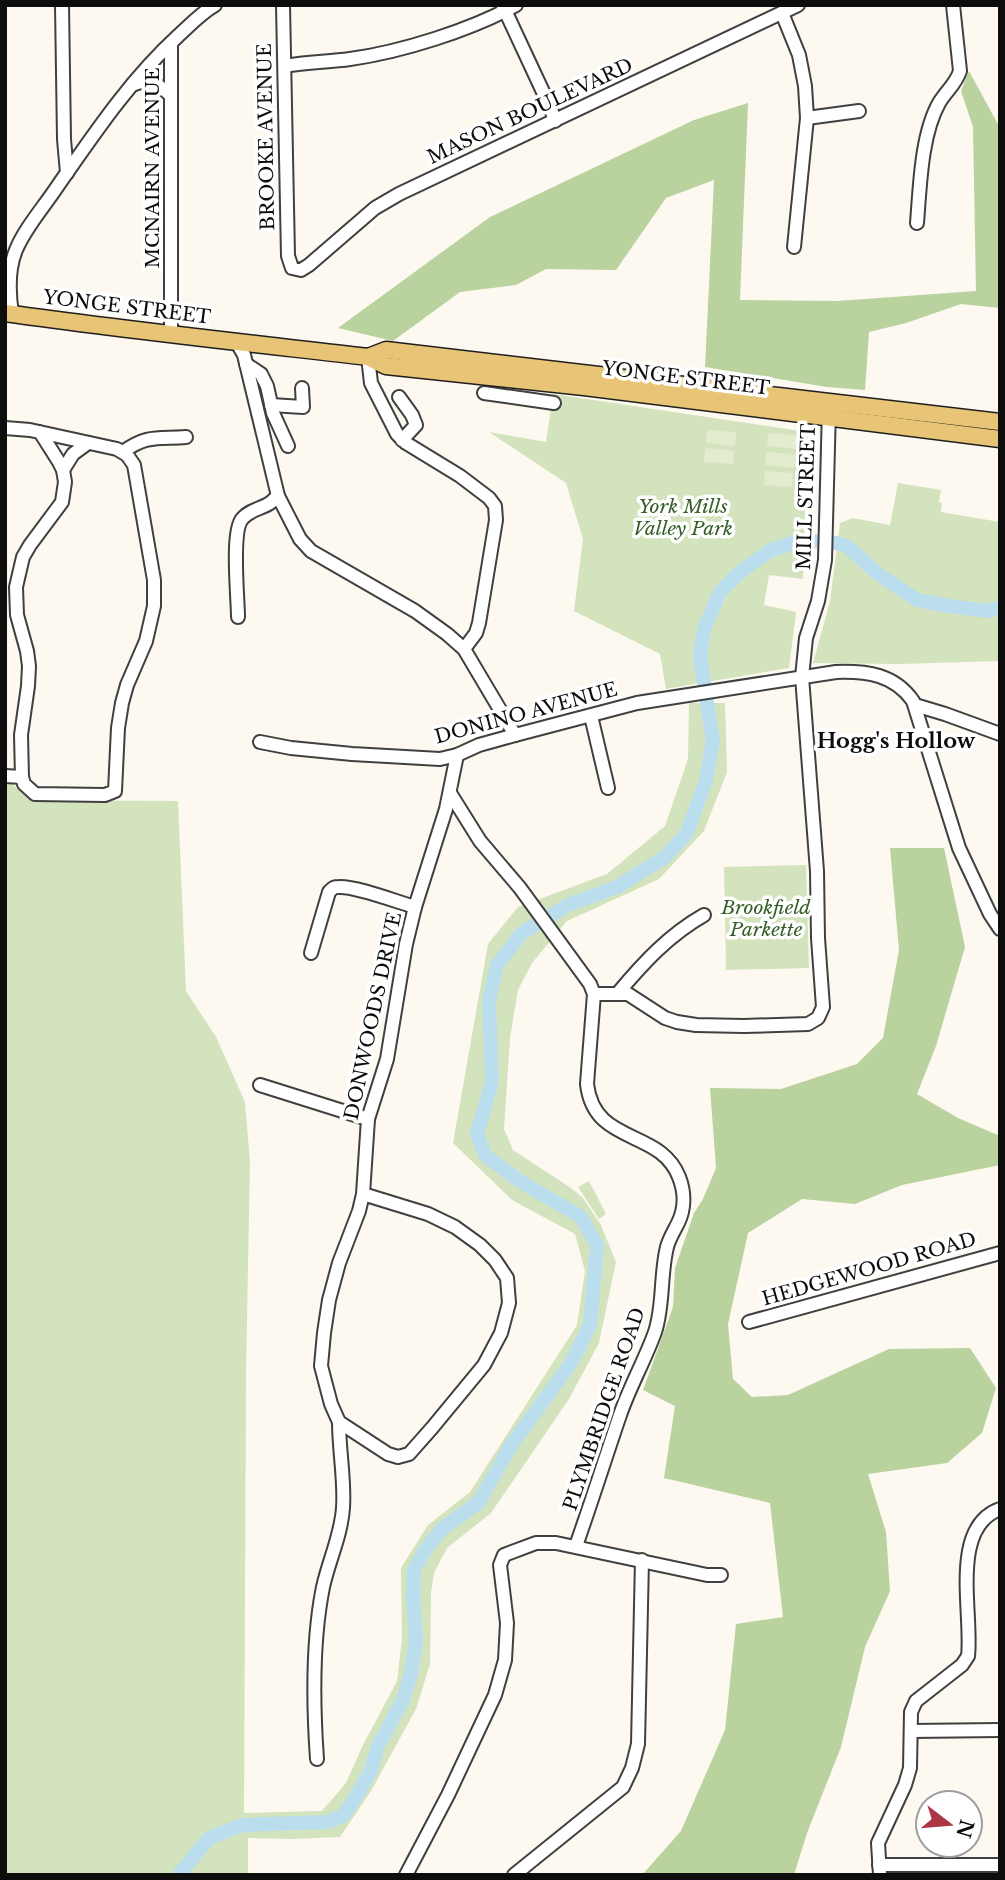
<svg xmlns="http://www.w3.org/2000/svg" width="1005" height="1880" font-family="'Libre Baskerville',serif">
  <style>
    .green { fill: #d3e3bd }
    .forest { fill: #b9d29e }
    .pitch { fill: #e3ecce }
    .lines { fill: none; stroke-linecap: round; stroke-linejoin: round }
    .river { stroke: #badeee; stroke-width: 14 }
    .minor-casing { stroke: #404040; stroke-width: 16 }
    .major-casing { stroke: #1e1e1e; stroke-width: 19 }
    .minor { stroke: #fff; stroke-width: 12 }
    .major { stroke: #e7c476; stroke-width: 16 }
    .labels { text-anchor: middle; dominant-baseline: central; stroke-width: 7; stroke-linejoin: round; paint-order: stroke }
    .street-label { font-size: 19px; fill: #0d0d0d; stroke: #fff }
    .park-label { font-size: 19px; font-style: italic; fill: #355d26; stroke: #fff }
    .neighbourhood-label { font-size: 21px; font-weight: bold; fill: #0d0d0d; stroke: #fff }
  </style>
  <rect width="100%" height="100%" fill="#fdf9f0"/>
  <!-- green -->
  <g class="green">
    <path d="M553,394L808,432L803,579L769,575L764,605L796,612L789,668L666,689L660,654L574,611L583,539L566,483L489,432L546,442Z"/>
    <path d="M898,483L941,490L939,502L942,503L941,512L1000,522V661L899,664L813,663L830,601L840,523L853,518L890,525Z"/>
    <path d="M689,703H725L727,772L704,831L659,879L567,921L532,963L518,990L510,1038L504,1129L513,1150L571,1188L583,1198L601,1225L616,1262L599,1343L569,1399L491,1513L447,1548L434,1573L431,1593L430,1664L416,1709L371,1791L340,1837L292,1839L248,1838V1875H5V782H10L30,800L178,801L186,991L216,1037L245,1102L250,1161L246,1373L244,1813L322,1811L346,1783L363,1745L397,1681L402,1638L401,1568L428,1525L470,1492L577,1325L585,1271L575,1234L512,1200L453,1143L488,944L518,907L607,874L665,826L688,759Z"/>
    <path d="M806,865L809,968L726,970L724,867Z"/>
    <path d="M589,1181L606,1214L599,1219L578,1187Z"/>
  </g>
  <!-- forest -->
  <g class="forest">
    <path d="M969,71L1000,128V308L961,304L906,323L869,332L865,390L827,387L705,367L714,180L666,198L616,270L546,269L516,285L460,292L393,341L338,328L490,217L694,120L748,103L740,300L837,301L976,291L973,127L961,91Z"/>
    <path d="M890,848H944L965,947L936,1046L917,1094L958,1118L1000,1136V1165L902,1185L855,1204L802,1199L748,1233L728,1324L733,1379L752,1397L788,1395L889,1349L970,1348L996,1388L982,1433L947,1463L868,1474L886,1532L890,1591L865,1647L841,1747L807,1833L794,1875H642L681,1831L725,1730L736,1624L783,1617L770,1503L664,1478L675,1406L643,1390L673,1307L675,1268L694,1213L703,1199L716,1168L710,1088L781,1089L857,1064L883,1038L899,950Z"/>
  </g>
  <!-- pitch -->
  <g class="pitch">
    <path d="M707,430L736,432L735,446L706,443Z"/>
    <path d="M768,433L797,435L796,449L767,446Z"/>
    <path d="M705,448L734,451L733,464L704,462Z"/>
    <path d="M766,452L795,454L794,468L765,465Z"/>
    <path d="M765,471L793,473L792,487L764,485Z"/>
  </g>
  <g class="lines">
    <!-- river -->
    <path class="river" d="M179,1875L209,1838L242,1825L327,1822L343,1816L357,1795L371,1770L378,1746L403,1700L411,1673L416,1640L413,1599L414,1570L425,1550L443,1528L479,1502L510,1447L571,1363L590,1325L597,1245L581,1217L518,1180L485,1155L477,1134L492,1081L489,1001L497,965L522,933L568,905L617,887L665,857L687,833L706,780L713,741L700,656L704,629L720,592L740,572L771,550L802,540L836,543L847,546L877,573L917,600L949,606L989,611L1000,607"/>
    <defs>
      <g id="minor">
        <path d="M62,5L64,139L67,173"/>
        <path d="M283,5L288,256L292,268L301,270L309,265L375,208L399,194L798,5"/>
        <path d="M503,6L551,109L555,121"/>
        <path d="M782,13L799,55L805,86L807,118L794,247"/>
        <path d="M285,66C306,62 328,62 350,59C401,52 471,30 516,5"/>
        <path d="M132,85C149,78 159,84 171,96"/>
        <path d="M807,118L859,111"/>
        <path d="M917,223C920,187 921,135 939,103C946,91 956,84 960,71L953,5"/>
        <path d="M12,314C9,294 8,269 16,250C25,228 43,208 57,187C94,134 130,80 178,36C190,25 201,13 215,5"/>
        <path d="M171,335V43"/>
        <path d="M236,341L244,355L278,496L300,539L311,551L415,611L447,634L464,649L515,735"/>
        <path d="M368,357L371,383L397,434L406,443L460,476L489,498L495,506L496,520L479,623L476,633L464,649"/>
        <path d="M246,364L261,374L267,386L273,413L288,446"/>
        <path d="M484,393L554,403"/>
        <path d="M399,397L412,415L416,425L402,440"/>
        <path d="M271,405L303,407L302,388"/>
        <path d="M5,428L30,430L117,449L127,455L134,465L154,580V606L146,641L127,685L122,703L118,728L115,791L105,795L35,794L24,784L22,777L21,735L28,686L29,666L27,651L17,615L16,587L23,557L30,545L62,502L65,482L63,470L59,462L40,432"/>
        <path d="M123,452C147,434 159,439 186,437"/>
        <path d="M63,470L73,454L88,443"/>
        <path d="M238,617C238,598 231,532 242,519C249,510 261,509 270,503C273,501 275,498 278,496"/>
        <path d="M915,705L945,714L1000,734"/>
        <path d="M591,716L608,788"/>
        <path d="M260,742L291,748L352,754L440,759L457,755L479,745L515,735L637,703L836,672C867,671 894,674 913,701L959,848L990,914L1000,929"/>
        <path d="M5,776L22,777"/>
        <path d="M450,793L480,841L520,888L590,984L594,994L587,1084C594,1146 660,1128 679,1177C685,1192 685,1209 678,1223C674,1231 669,1239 667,1247C660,1275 664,1305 655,1332C645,1360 630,1386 620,1415C605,1459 591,1503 576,1546"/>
        <path d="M311,953L329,892C333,888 333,887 339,887C356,886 397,902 415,907"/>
        <path d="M618,993C644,962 669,935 704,915"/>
        <path d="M594,994H628L665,1018L677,1022L696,1025L744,1026L808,1024L818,1018L823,1007L818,938L817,871L802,677L806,638L818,601L825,560L829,409"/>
        <path d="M260,1085L368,1119"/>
        <path d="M363,1194L428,1214L455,1227L480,1245L495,1260L507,1278L509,1303L501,1333L484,1365L432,1428L409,1454L398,1457L388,1454L339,1422L331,1404L321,1366L324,1333L329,1300L339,1263L359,1211L363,1194L368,1119L387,1059L406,944L415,907L446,809L457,755"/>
        <path d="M749,1322L1000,1253"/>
        <path d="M911,1731L1000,1730"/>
        <path d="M317,1759C313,1703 312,1642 323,1587C329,1560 341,1536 343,1508C345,1480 339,1451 339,1422"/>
        <path d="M879,1865H1000"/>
        <path d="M406,1875L448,1795L495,1695L505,1660L507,1623L500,1565L504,1555L536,1543H556L707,1575H721"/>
        <path d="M514,1875L623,1787L632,1768L638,1744L642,1560"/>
        <path d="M880,1875L878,1843L905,1785L910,1768L911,1712L916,1701L962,1665L968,1656C973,1614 949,1527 1000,1509"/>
      </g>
      <g id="major">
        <path d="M5,313C126,330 247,343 368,357L386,366L584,387L1000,439"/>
        <path d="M368,357L386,350L1000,422"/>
      </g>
    </defs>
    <!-- minor casing -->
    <use href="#minor" class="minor-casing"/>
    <!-- major casing -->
    <use href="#major" class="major-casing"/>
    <!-- minor -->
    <use href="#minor" class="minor"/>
    <!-- major -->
    <use href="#major" class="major"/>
  </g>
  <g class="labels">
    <!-- street labels -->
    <g class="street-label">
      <text transform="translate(530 111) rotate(-25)">MASON BOULEVARD</text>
      <text transform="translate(266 137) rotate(-91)">BROOKE AVENUE</text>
      <text transform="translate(152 168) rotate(-90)">MCNAIRN AVENUE</text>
      <text transform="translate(127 307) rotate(7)">YONGE STREET</text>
      <text transform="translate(686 378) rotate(7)">YONGE STREET</text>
      <text transform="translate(806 497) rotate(-88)">MILL STREET</text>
      <text transform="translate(526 713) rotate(-15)">DONINO AVENUE</text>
      <text transform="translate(373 1016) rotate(-78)">DONWOODS DRIVE</text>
      <text transform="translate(869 1269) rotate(-16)">HEDGEWOOD ROAD</text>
      <text transform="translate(604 1409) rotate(-71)">PLYMBRIDGE ROAD</text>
    </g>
    <!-- park labels -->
    <g class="park-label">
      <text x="683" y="506">York Mills<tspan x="683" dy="22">Valley Park</tspan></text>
      <text x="766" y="907">Brookfield<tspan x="766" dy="22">Parkette</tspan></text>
    </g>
    <!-- neighbourhood labels -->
    <g class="neighbourhood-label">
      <text x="896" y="741">Hogg's Hollow</text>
    </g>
  </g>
  <!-- border -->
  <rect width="1005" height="1880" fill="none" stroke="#0d0d0d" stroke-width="14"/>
  <!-- north arrow -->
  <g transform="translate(949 1824) rotate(106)"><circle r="33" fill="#ffffff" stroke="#9e9e9e" stroke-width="2"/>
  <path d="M0-5L12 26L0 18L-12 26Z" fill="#ab3744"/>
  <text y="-10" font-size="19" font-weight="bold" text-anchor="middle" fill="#0d0d0d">N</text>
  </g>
</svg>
